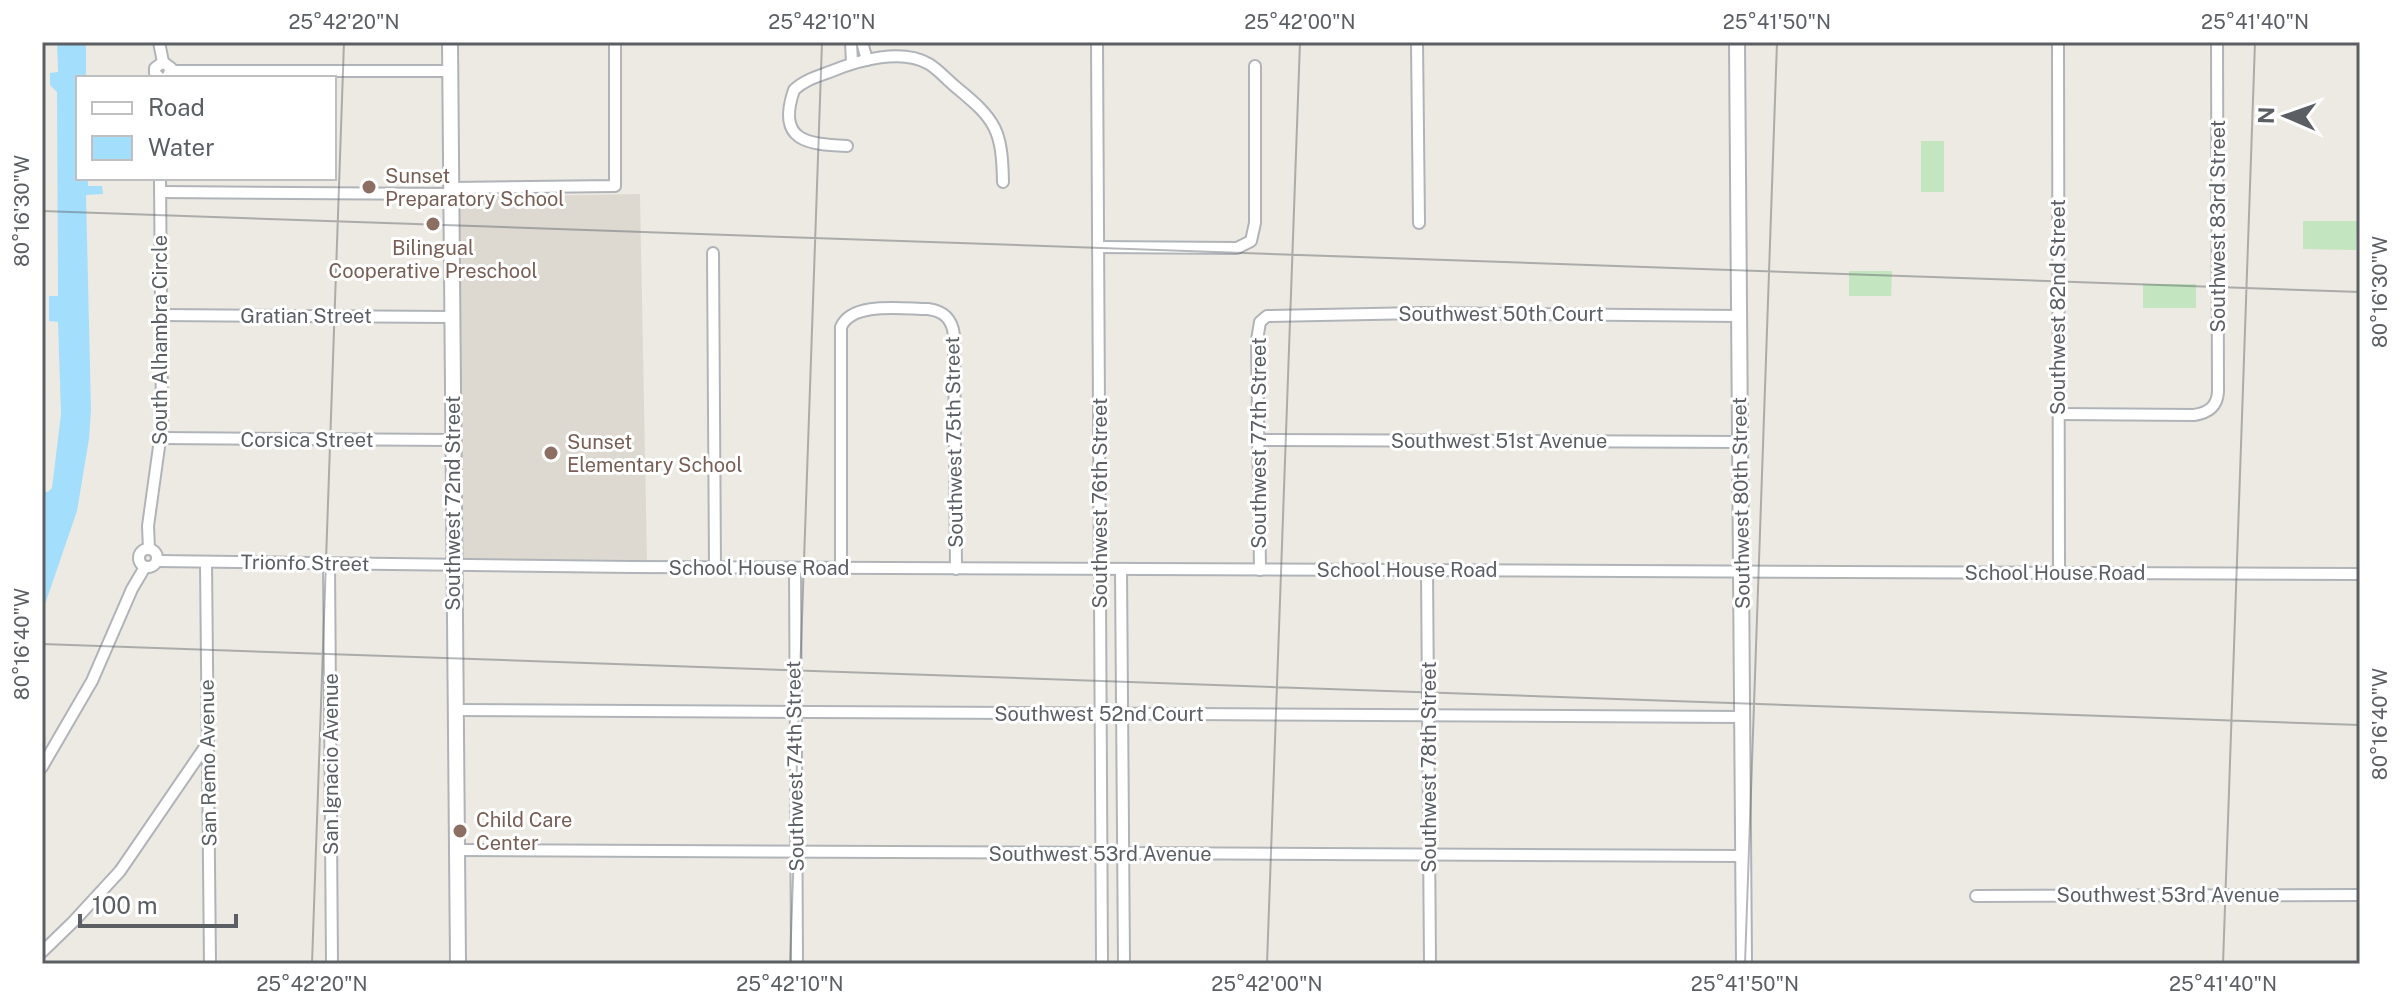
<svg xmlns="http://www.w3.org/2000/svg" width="2402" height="1006" font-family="'Public Sans',sans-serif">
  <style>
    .education { fill: #ddd9d1 }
    .green { fill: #c3e5bf }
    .water { fill: #a3defd }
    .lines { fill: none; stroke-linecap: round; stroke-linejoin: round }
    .street-casing { stroke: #b0b4b8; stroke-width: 14 }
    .secondary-casing { stroke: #afb3b8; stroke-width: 18 }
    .street { stroke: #fff; stroke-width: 10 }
    .secondary { stroke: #fff; stroke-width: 14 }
    .ticks { fill: none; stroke: #5b5f63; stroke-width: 2; stroke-opacity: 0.45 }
    .education-dot { fill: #8d6e63; stroke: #fff; stroke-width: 3 }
    .labels { text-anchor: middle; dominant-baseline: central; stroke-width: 6; stroke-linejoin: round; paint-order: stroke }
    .education-label { font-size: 20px; fill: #785e54; stroke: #fff; text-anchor: start }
    .street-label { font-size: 20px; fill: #5b5f63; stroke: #fff }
    .neatline { fill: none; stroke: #5b5f63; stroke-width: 3 }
    .ticks-label { font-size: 20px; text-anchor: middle; fill: #5b5f63 }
  </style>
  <rect width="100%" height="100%" fill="#edeae3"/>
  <!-- education -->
  <path class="education" d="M640,194L647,560L463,559L459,197Z"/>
  <!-- green -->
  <g class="green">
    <rect x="1921" y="141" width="23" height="51"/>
    <path d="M2303,221H2357L2356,250L2303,249Z"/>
    <path d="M1849,271H1892L1891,296H1849Z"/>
    <rect x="2143" y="284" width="53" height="24"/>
  </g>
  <!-- water -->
  <path class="water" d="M57,42H86V78H78V178H88V186H102L103,194L86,195L91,410L89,439L77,511L42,613V516L45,504L42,500V491L48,492L52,488L61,414L58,322L49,321V296H58L57,92L50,85V73L58,72Z"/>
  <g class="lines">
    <defs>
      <g id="street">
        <path d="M159,42L163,62"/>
        <path d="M851,42L852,63"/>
        <path d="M862,42L867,60"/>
        <path d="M1097,42L1102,964"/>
        <path d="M1417,42L1419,223"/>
        <path d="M2058,42L2059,573"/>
        <path d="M171,71H450"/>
        <path d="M160,78L155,73V68L163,62L171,68L167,78"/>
        <path d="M847,146C808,144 776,142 794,90C804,80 819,76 832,71C859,60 902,48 929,64C939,70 947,80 957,88C996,120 1002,130 1003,182"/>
        <path d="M451,188L615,186V42"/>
        <path d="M160,192L452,194"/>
        <path d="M1098,247L1237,248L1251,241L1255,223V66"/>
        <path d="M713,253L715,568"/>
        <path d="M161,315L452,317"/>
        <path d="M2059,414L2194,415C2208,413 2217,407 2218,392L2217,42"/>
        <path d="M161,438L453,440"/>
        <path d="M1258,440L1740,442"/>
        <circle cx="148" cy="558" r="9"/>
        <path d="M149,549L148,526L162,425L160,178"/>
        <path d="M157,561L632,567L2360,574"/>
        <path d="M206,562L210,964"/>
        <path d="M329,564L332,964"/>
        <path d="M795,568L797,964"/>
        <path d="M841,568V327C852,301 903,309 928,309C944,311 952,319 954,335L956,569"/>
        <path d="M1121,569L1124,964"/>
        <path d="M1260,570L1257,340L1260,322L1267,316L1421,313L1739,316"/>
        <path d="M1427,570L1430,964"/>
        <path d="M455,710L1743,717"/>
        <path d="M42,767L92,681L132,589L145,567"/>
        <path d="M457,850L1743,856"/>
        <path d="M1976,896L2360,895"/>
        <path d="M42,952L74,921L120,871L207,744"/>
      </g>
      <g id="secondary">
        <path d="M450,42L458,964"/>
        <path d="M1737,42L1744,964"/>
      </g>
    </defs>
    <!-- street casing -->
    <use href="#street" class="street-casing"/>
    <!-- secondary casing -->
    <use href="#secondary" class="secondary-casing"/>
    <!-- street -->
    <use href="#street" class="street"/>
    <!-- secondary -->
    <use href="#secondary" class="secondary"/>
  </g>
  <!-- ticks -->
  <path class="ticks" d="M42,211L2360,292M42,644L2360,725M312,964L344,42M790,964L822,42M1267,964L1300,42M1745,964L1777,42M2223,964L2255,42"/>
  <!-- markers -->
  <g class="education-dot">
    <circle cx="369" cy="187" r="8"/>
    <circle cx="433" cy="224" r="8"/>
    <circle cx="551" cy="453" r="8"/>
    <circle cx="460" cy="831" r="8"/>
  </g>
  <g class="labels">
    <!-- education labels -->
    <g class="education-label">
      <text x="385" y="176">Sunset<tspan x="385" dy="23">Preparatory School</tspan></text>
      <text x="433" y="248" text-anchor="middle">Bilingual<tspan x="433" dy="23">Cooperative Preschool</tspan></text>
      <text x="567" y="442">Sunset<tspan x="567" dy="23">Elementary School</tspan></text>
      <text x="476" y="820">Child Care<tspan x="476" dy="23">Center</tspan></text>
    </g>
    <!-- street labels -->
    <g class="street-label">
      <text transform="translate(2218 226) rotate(-90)">Southwest 83rd Street</text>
      <text transform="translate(2058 307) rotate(-90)">Southwest 82nd Street</text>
      <text x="1501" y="314">Southwest 50th Court</text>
      <text x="306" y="316">Gratian Street</text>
      <text transform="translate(160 340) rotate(-90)">South Alhambra Circle</text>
      <text x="307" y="440">Corsica Street</text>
      <text x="1499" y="441">Southwest 51st Avenue</text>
      <text transform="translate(954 442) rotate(-91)">Southwest 75th Street</text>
      <text transform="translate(1259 443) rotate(-90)">Southwest 77th Street</text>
      <text transform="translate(453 503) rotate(-90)">Southwest 72nd Street</text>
      <text transform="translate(1100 503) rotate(-90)">Southwest 76th Street</text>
      <text transform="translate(1741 503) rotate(-91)">Southwest 80th Street</text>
      <text transform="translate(305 563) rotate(1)">Trionfo Street</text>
      <text x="759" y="568">School House Road</text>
      <text x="1407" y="570">School House Road</text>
      <text x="2055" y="573">School House Road</text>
      <text x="1099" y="714">Southwest 52nd Court</text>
      <text transform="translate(208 763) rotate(-91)">San Remo Avenue</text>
      <text transform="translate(331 764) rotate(-90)">San Ignacio Avenue</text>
      <text transform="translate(795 766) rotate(-91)">Southwest 74th Street</text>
      <text transform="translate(1429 767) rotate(-90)">Southwest 78th Street</text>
      <text x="1100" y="854">Southwest 53rd Avenue</text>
      <text x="2168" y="895">Southwest 53rd Avenue</text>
    </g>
  </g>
  <!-- border -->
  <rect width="2402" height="1006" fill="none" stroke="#ffffff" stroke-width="88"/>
  <!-- legend -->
  <rect x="76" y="76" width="260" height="104" fill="#ffffff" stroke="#bdbfc1" stroke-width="2"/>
  <rect x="92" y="102" width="40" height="12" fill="#ffffff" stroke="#bdbfc1" stroke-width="2"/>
  <text x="148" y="116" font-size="24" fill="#5b5f63">Road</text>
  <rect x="92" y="136" width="40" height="24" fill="#a3defd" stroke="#bdbfc1" stroke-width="2"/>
  <text x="148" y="156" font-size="24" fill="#5b5f63">Water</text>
  <!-- north arrow -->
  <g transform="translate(2286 116) rotate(272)" stroke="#ffffff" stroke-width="6" paint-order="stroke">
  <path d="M0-6L14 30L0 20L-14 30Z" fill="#5b5f63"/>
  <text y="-12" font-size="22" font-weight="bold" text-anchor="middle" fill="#5b5f63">N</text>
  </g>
  <!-- scale -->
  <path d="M80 914v12h156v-12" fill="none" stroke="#5b5f63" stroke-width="4"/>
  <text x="92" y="914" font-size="24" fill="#5b5f63" stroke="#ffffff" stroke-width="6" paint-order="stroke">100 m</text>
  <rect x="44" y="44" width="2314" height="918" class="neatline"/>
  <g class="ticks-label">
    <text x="344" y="29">25°42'20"N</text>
    <text x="822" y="29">25°42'10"N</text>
    <text x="1300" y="29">25°42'00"N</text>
    <text x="1777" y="29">25°41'50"N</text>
    <text x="2255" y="29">25°41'40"N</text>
    <text transform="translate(22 211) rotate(-90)" y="7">80°16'30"W</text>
    <text transform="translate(2380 292) rotate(-90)" y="7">80°16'30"W</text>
    <text transform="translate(22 644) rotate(-90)" y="7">80°16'40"W</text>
    <text transform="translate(2380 724) rotate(-90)" y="7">80°16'40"W</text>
    <text x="312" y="991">25°42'20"N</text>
    <text x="790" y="991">25°42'10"N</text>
    <text x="1267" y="991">25°42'00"N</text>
    <text x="1745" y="991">25°41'50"N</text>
    <text x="2223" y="991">25°41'40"N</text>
  </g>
</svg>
